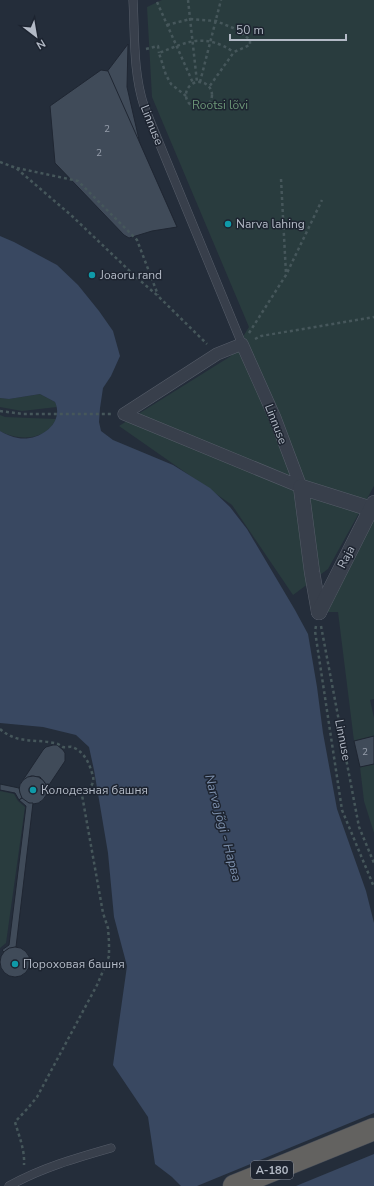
<svg xmlns="http://www.w3.org/2000/svg" width="374" height="1186" font-family="'Nunito Sans',sans-serif">
  <style>
    .green { fill: #293c3e }
    .water { fill: #394861 }
    .pier { fill: #242d3a }
    .building { fill: #404b59; stroke: #1f2632 }
    .lines { fill: none; stroke-linecap: round; stroke-linejoin: round }
    .service-casing { stroke: #565d69; stroke-width: 9 }
    .pedestrian-casing { stroke: #565d69; stroke-width: 13 }
    .minor-casing { stroke: #565d69; stroke-width: 16 }
    .trunk-casing { stroke: #434a56; stroke-width: 23 }
    .path { stroke: #46575b; stroke-width: 2.5; stroke-dasharray: 3 3; stroke-linecap: butt }
    .service { stroke: #383f4b; stroke-width: 8 }
    .pedestrian { stroke: #383f4b; stroke-width: 12 }
    .minor { stroke: #383f4b; stroke-width: 15 }
    .trunk { stroke: #636260; stroke-width: 22 }
    .culture-dot { fill: #0f9aa8; stroke: #1d2430; stroke-width: 1.5 }
    .labels { text-anchor: middle; dominant-baseline: central; stroke-width: 3; stroke-linejoin: round; paint-order: stroke }
    .number-label { font-size: 10px; fill: #969eab }
    .shield { fill: #1d2430; stroke: #868d99; stroke-width: 1 }
    .shield-label { font-size: 11px; font-weight: bold; fill: #b3bac6 }
    .park-label { font-size: 12px; fill: #6c9677; stroke: #1d2430 }
    .street-label { font-size: 12px; fill: #b3bac6; stroke: #1d2430 }
    .poi-label { font-size: 12px; fill: #b3bac6; stroke: #1d2430; text-anchor: start }
    .water-label { font-size: 13px; font-style: italic; fill: #7c8fac; stroke: #1d2430 }
  </style>
  <rect width="100%" height="100%" fill="#242d3a"/>
  <!-- green -->
  <g class="green">
    <path d="M162,0H374V486L328,569L293,595L232,505L119,426L231,356L249,327L152,97L147,7Z"/>
    <path d="M40,394L55,402L57,407L22,411L0,407V398L9,399Z"/>
    <path d="M0,415L5,417L56,419C46,441 18,441 0,431Z"/>
    <path d="M374,503V699L370,700L374,718V736L354,741L338,612H319Z"/>
    <path d="M374,764V833L364,801L360,767Z"/>
    <path d="M0,791L14,794L18,801L25,807L6,943L0,948Z"/>
  </g>
  <!-- water -->
  <path class="water" d="M0,236L14,242L57,265L78,285L99,311L113,331L120,356L111,376L103,388L100,408L99,422L101,431L113,440L173,465L210,488L230,507L247,529L295,610L308,634L317,687L323,733L337,809L366,891L374,923V1186H181L172,1177L155,1164L148,1117L113,1065L127,966L114,917L108,853L94,770L89,747L76,735L43,727L0,723V431C5,434 12,437 18,438C38,442 65,424 55,402L40,394L9,399L0,398Z"/>
  <!-- pier -->
  <path class="pier" d="M374,1113V1154L296,1186H197Z"/>
  <!-- building -->
  <g class="building">
    <path d="M128,44L127,87L140,144L177,227L143,197L87,171L75,114Z"/>
    <path d="M101,70L108,71L177,227L152,231L129,238L124,235L55,163L50,106Z"/>
    <path d="M374,736V764L360,767L354,741Z"/>
    <path d="M53,745H57L63,750L65,753V761L47,788L46,784L40,777L31,776L23,780L43,750L46,747Z"/>
    <circle cx="33" cy="790" r="14"/>
    <path d="M0,784L19,788L20,793L22,798L19,800L15,793L0,790Z"/>
    <path d="M22,798L29,803H33L16,947L8,949L4,952L2,950L9,945L26,806L19,800Z"/>
    <circle cx="15" cy="962" r="15"/>
  </g>
  <g class="lines">
    <defs>
      <g id="service">
        <path d="M133,0C135,36 133,72 144,106L242,344"/>
        <path d="M9,1186C41,1168 76,1158 111,1148"/>
      </g>
      <path id="pedestrian" d="M242,344L275,418L301,487L124,414L217,354Z"/>
      <g id="minor">
        <path d="M319,612L312,572L301,487L371,509"/>
        <path d="M319,612L374,503"/>
      </g>
      <path id="trunk" d="M234,1186L374,1129"/>
    </defs>
    <!-- service casing -->
    <use href="#service" class="service-casing"/>
    <!-- pedestrian casing -->
    <use href="#pedestrian" class="pedestrian-casing"/>
    <!-- minor casing -->
    <use href="#minor" class="minor-casing"/>
    <!-- trunk casing -->
    <use href="#trunk" class="trunk-casing"/>
    <!-- path -->
    <g class="path">
      <path d="M188,0L197,82"/>
      <path d="M157,2L193,83"/>
      <path d="M167,25L190,19L216,21L238,30L250,40V45L234,52L209,87"/>
      <path d="M146,49L158,46L159,53"/>
      <path d="M200,82L221,0"/>
      <circle cx="199" cy="95" r="13"/>
      <path d="M186,96L171,84L166,75L159,53C189,41 204,33 234,52"/>
      <path d="M0,162L16,168L72,216L136,277L158,296L207,344"/>
      <path d="M17,168L78,181L137,240L158,295"/>
      <path d="M281,179L286,274"/>
      <path d="M249,333L286,275L322,200"/>
      <path d="M255,339L261,336L374,317"/>
      <path d="M0,411L23,414H111"/>
      <path d="M316,626L315,631L342,810L374,887"/>
      <path d="M321,626L359,827L374,863"/>
      <path d="M0,729C18,745 37,738 58,744C60,745 61,746 63,747C66,748 70,746 72,747C84,751 89,763 92,773C96,783 90,789 82,795L103,913L108,928L109,942V956L106,964L97,985L37,1097L28,1108L15,1122C19,1136 25,1150 24,1165"/>
    </g>
    <!-- service -->
    <use href="#service" class="service"/>
    <!-- pedestrian -->
    <use href="#pedestrian" class="pedestrian"/>
    <!-- minor -->
    <use href="#minor" class="minor"/>
    <!-- trunk -->
    <use href="#trunk" class="trunk"/>
  </g>
  <!-- markers -->
  <g class="culture-dot">
    <circle cx="228" cy="224" r="4"/>
    <circle cx="92" cy="275" r="4"/>
    <circle cx="33" cy="790" r="4"/>
    <circle cx="15" cy="964" r="4"/>
  </g>
  <g class="labels">
    <!-- number labels -->
    <g class="number-label">
      <text x="107" y="129">2</text>
      <text x="99" y="153">2</text>
      <text x="365" y="752">2</text>
    </g>
    <!-- shield labels -->
    <rect class="shield" x="251" y="1161" width="42" height="18" rx="3"/>
    <g class="shield-label">
      <text x="272" y="1170">А-180</text>
    </g>
    <!-- park labels -->
    <g class="park-label">
      <text x="220" y="105">Rootsi lõvi</text>
    </g>
    <!-- street labels -->
    <g class="street-label">
      <text transform="translate(152 125) rotate(68)">Linnuse</text>
      <text transform="translate(276 424) rotate(69)">Linnuse</text>
      <text transform="translate(346 557) rotate(-63)">Raja</text>
      <text transform="translate(343 740) rotate(79)">Linnuse</text>
    </g>
    <!-- poi labels -->
    <g class="poi-label">
      <text x="236" y="224">Narva lahing</text>
      <text x="100" y="275">Joaoru rand</text>
      <text x="41" y="790">Колодезная башня</text>
      <text x="23" y="964">Пороховая башня</text>
    </g>
    <!-- water labels -->
    <g class="water-label">
      <text transform="translate(223 828) rotate(75)">Narva jõgi - Нарва</text>
    </g>
  </g>
  <!-- north arrow -->
  <g transform="translate(36 36) rotate(149)" stroke="#1d2430" stroke-width="3" paint-order="stroke">
  <path d="M0-3L7 15L0 10L-7 15Z" fill="#b3bac6"/>
  <text y="-6" font-size="11" font-weight="bold" text-anchor="middle" fill="#b3bac6">N</text>
  </g>
  <!-- scale -->
  <path d="M230 34v6h116v-6" fill="none" stroke="#b3bac6" stroke-width="2"/>
  <text x="236" y="34" font-size="12" fill="#b3bac6" stroke="#1d2430" stroke-width="3" paint-order="stroke">50 m</text>
</svg>
